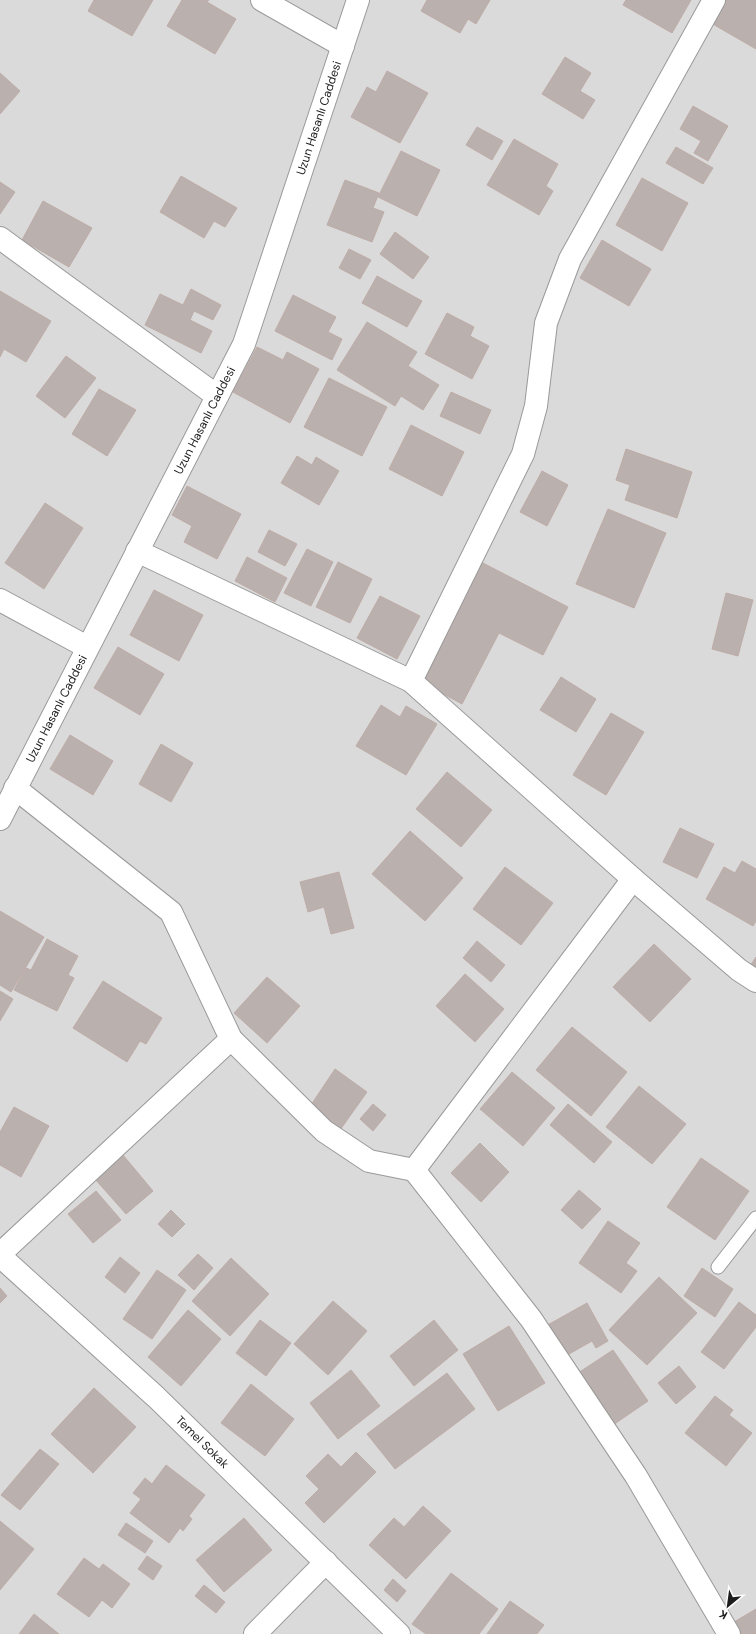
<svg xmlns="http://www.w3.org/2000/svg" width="756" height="1634" font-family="'DM Sans',sans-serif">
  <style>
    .residential { fill: #dbdada }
    .building { fill: #bab0ad; stroke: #beaca7 }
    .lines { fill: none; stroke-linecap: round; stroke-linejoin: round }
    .lane-casing { stroke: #9a9a9a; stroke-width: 15 }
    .street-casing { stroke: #9a9a9a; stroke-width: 24 }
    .lane { stroke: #fff; stroke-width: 13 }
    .street { stroke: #fff; stroke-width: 22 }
    .labels { text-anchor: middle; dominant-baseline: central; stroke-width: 4; stroke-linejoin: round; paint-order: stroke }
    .street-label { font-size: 12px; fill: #1d1d1d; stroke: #fff }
  </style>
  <rect width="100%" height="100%" fill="#ede8e3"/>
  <!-- residential -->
  <rect class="residential" x="0" y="0" width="756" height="1634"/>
  <!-- building -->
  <g class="building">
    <path d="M94,0H153L132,36L88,11Z"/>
    <path d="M182,0H209L207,2L236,19L215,54L167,26Z"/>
    <path d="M427,0H490L476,24L468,19L460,33L421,11Z"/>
    <path d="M626,0H691L672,33L623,5Z"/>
    <path d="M724,0H756V49L711,23Z"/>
    <path d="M565,57L591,73L580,91L595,100L583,119L542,94Z"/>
    <path d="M387,71L428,93L400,143L351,117L367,87L376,92Z"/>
    <path d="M0,73L20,91L0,114Z"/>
    <path d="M693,106L728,126L708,161L694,153L701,141L680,129Z"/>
    <path d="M477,127L503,141L492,160L466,145Z"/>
    <path d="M514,139L558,164L546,186L553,191L539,215L487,185Z"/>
    <path d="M676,147L713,168L703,184L666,163Z"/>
    <path d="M401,151L440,170L417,216L378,197Z"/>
    <path d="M181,176L237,208L225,227L214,221L204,238L160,212Z"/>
    <path d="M642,178L688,203L662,251L616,225Z"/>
    <path d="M345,180L379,193L373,208L384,212L372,242L327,225Z"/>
    <path d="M0,182L15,192L0,214Z"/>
    <path d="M43,201L92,228L69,267L22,240Z"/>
    <path d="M395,232L429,257L413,279L380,254Z"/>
    <path d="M602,240L651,269L629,306L580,278Z"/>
    <path d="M349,249L371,260L360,279L339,268Z"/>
    <path d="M377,276L422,301L407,327L362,303Z"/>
    <path d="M191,289L221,305L213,320L194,311L190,320L212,331L201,353L145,325L160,294L183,305Z"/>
    <path d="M0,291L51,321L26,362L4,349L0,357Z"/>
    <path d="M293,295L336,317L328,332L342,339L332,360L275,331Z"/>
    <path d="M447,313L474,327L470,336L489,346L472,379L425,354Z"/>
    <path d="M367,322L417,352L408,366L439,385L423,410L401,396L395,406L337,370Z"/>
    <path d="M257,347L283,360L287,352L319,369L290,423L233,392Z"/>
    <path d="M66,356L96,378L65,418L36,396Z"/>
    <path d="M329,378L387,407L362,456L304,427Z"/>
    <path d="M99,389L136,410L107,456L72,434Z"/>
    <path d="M451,392L491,410L480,434L440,416Z"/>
    <path d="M411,425L464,452L442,496L389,469Z"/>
    <path d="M626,449L692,472L677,518L625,500L630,485L616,480Z"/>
    <path d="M297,456L312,465L316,457L339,471L319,505L281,483Z"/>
    <path d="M542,471L568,485L547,526L520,512Z"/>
    <path d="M187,486L241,514L217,559L184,542L192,526L172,515Z"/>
    <path d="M45,503L83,528L44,589L5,563Z"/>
    <path d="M608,509L666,533L634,608L576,584Z"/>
    <path d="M269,530L297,544L285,566L258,552Z"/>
    <path d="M307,549L333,562L311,606L284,593Z"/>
    <path d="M247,557L287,578L275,602L235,581Z"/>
    <path d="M338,562L372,579L350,623L316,607Z"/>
    <path d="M481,562L568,607L543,655L499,633L462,704L419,681Z"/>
    <path d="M154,590L203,615L179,661L130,635Z"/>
    <path d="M726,593L753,600L738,656L712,649Z"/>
    <path d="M380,596L420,616L397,659L357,638Z"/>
    <path d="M118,647L164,674L140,715L94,688Z"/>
    <path d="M561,677L596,699L576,732L540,710Z"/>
    <path d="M381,705L400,717L406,706L437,724L406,775L356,746Z"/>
    <path d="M611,713L644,732L606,795L573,775Z"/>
    <path d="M70,735L113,761L93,795L50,769Z"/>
    <path d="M161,744L193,763L171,802L139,784Z"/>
    <path d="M447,772L492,810L461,847L416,809Z"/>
    <path d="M680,828L714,844L697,878L663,862Z"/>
    <path d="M410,831L463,878L425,921L372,874Z"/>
    <path d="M742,861L756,869V921L753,926L706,899L724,867L735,873Z"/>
    <path d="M505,867L553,903L521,945L473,909Z"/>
    <path d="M339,872L354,928L331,934L324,907L308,912L300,882Z"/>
    <path d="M0,911L44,937L11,992L0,985Z"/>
    <path d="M47,939L78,956L68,975L74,978L57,1011L14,990L26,968L31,970Z"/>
    <path d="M477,941L505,965L491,982L463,958Z"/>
    <path d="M654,944L691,979L650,1022L613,987Z"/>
    <path d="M756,957V974L748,969Z"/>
    <path d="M465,974L504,1009L475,1042L436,1006Z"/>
    <path d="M267,977L300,1006L267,1043L234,1013Z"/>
    <path d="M103,981L162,1018L146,1044L140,1041L127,1062L73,1028Z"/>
    <path d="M0,991L13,999L0,1021Z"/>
    <path d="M572,1027L627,1072L591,1116L536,1070Z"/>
    <path d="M335,1069L367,1092L340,1130L309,1108Z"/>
    <path d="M512,1072L555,1108L523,1146L480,1109Z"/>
    <path d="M639,1086L686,1124L652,1164L606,1127Z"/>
    <path d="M373,1104L386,1115L373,1131L360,1119Z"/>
    <path d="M568,1104L612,1142L594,1163L550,1125Z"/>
    <path d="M14,1107L49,1126L21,1177L0,1165V1132Z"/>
    <path d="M480,1143L509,1172L481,1202L451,1173Z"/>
    <path d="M123,1155L153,1191L126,1214L95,1179Z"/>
    <path d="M701,1158L749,1191L715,1240L667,1207Z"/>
    <path d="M579,1190L601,1209L582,1229L561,1210Z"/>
    <path d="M96,1191L121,1220L93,1243L68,1214Z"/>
    <path d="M171,1210L185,1224L172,1237L158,1224Z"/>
    <path d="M608,1221L640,1243L626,1263L637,1271L621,1293L579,1263Z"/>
    <path d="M198,1254L213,1268L194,1290L178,1275Z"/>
    <path d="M120,1257L140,1273L125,1293L105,1277Z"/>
    <path d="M231,1258L269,1294L230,1336L192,1301Z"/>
    <path d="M702,1268L733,1289L715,1317L684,1296Z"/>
    <path d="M157,1270L186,1290L152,1339L123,1319Z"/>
    <path d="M659,1277L697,1313L647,1365L609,1330Z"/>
    <path d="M0,1288L7,1296L0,1303Z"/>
    <path d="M333,1301L367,1331L328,1375L294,1344Z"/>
    <path d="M739,1302L756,1315V1327L724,1369L701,1352Z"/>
    <path d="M587,1303L608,1341L596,1348L592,1341L562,1358L544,1327Z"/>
    <path d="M188,1310L221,1339L181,1386L148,1357Z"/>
    <path d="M260,1320L291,1343L266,1376L236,1353Z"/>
    <path d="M434,1320L458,1350L414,1386L390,1356Z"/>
    <path d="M509,1326L545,1383L498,1411L463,1354Z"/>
    <path d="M613,1350L648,1401L613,1425L578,1373Z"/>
    <path d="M679,1366L696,1387L676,1404L658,1383Z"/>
    <path d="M351,1370L380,1406L338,1439L310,1403Z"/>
    <path d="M447,1373L475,1409L395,1469L367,1434Z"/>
    <path d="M251,1384L294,1419L265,1456L221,1423Z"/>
    <path d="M94,1388L136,1427L93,1473L51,1434Z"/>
    <path d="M715,1396L733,1410L729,1415L752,1433L726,1466L685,1433Z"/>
    <path d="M40,1449L59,1464L20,1510L1,1495Z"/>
    <path d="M356,1452L376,1472L324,1523L305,1503L319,1489L306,1476L328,1454L341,1467Z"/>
    <path d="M166,1465L205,1495L189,1516L192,1519L183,1531L180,1528L169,1543L130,1513L141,1499L133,1493L145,1478L152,1484Z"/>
    <path d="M423,1506L451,1531L406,1579L369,1545L394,1518L404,1527Z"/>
    <path d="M244,1518L272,1550L224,1592L196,1560Z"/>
    <path d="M0,1521L34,1549L0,1590Z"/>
    <path d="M126,1523L153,1541L145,1553L118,1535Z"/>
    <path d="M147,1556L162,1566L153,1580L138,1569Z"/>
    <path d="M84,1558L99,1569L103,1564L130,1584L112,1608L102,1600L89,1617L57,1594Z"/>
    <path d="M451,1573L498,1609L479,1634H426L412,1624Z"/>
    <path d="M393,1579L406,1591L397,1602L384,1590Z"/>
    <path d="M204,1585L225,1602L216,1613L195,1596Z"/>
    <path d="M510,1601L544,1625L537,1634H487Z"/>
    <path d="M756,1609V1634H741L734,1622Z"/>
    <path d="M34,1614L59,1634H19Z"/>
  </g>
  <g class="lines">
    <defs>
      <path id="lane" d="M718,1267L756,1218"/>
      <g id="street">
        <path d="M262,0L343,46"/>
        <path d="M0,238L217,396"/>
        <path d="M137,551L411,681L633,879L739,970L756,981"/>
        <path d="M0,600L87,647"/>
        <path d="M411,681L523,454L536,406L546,323L570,259L714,0"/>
        <path d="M15,788L171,912L231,1039L324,1131L369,1161L414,1170L531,1319L636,1476L729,1634"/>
        <path id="s1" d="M0,819L244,344L358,0"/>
        <path d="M414,1170L633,879"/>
        <path d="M0,1254L231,1039"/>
        <path id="s2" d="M0,1256L156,1397L399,1634"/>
        <path d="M255,1634L326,1562"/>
      </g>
    </defs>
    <!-- lane casing -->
    <use href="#lane" class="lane-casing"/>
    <!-- street casing -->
    <use href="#street" class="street-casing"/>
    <!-- lane -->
    <use href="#lane" class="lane"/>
    <!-- street -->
    <use href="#street" class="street"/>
  </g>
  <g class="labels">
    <!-- street labels -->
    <g class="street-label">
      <text stroke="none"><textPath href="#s1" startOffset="772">Uzun Hasanlı Caddesi</textPath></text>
      <text stroke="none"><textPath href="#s1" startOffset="448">Uzun Hasanlı Caddesi</textPath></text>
      <text stroke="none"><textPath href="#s1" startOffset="124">Uzun Hasanlı Caddesi</textPath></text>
      <text stroke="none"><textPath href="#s2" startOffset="275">Temel Sokak</textPath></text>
    </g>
  </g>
  <!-- north arrow -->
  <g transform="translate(728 1606) rotate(209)" stroke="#ffffff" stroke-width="3" paint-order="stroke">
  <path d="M0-3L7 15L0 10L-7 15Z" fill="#1d1d1d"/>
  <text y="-6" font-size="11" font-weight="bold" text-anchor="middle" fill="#1d1d1d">K</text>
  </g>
</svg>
